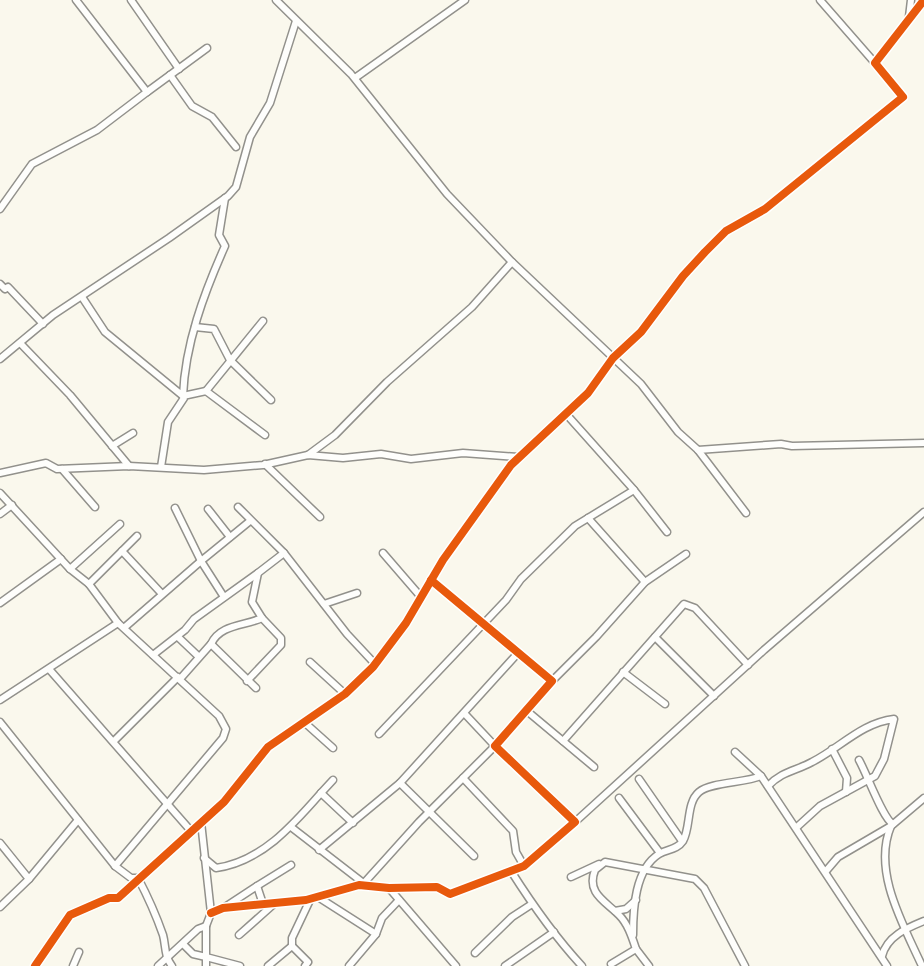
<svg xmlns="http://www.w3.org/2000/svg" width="924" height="966" font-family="'Times New Roman',serif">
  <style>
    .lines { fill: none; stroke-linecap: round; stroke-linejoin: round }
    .minor-casing { stroke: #92918c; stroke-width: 9 }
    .minor { stroke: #fefefc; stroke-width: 6 }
    .cycleway-casing { stroke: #fff; stroke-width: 11 }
    .cycleway { stroke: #e8590c; stroke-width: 8 }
  </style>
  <rect width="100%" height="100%" fill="#faf8ed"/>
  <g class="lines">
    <defs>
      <g id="minor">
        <path d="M131,0L179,69"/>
        <path d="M276,0L351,74L447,194L512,262L641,384L678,432L698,450L746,513"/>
        <path d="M820,0L875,63"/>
        <path d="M909,17L911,0"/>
        <path d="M170,75L192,106L212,117L236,147"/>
        <path d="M355,78L465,0"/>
        <path d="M147,92L207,48"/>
        <path d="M0,209L32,164L97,130L147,92L76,0"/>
        <path d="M0,284L5,289L8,287L43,324"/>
        <path d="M82,297L105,332L183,396C185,344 204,293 225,246L219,235L225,198"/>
        <path d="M195,327L214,329L230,360L271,400"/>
        <path d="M20,343L70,395L129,466"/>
        <path d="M0,359L53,315L169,238L228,196L236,187L250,137L270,103L296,21"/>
        <path d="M206,391L263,321"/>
        <path d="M567,415L634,490L667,532"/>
        <path d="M112,446L133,433"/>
        <path d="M698,450L781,444L792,446L924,443"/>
        <path d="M308,455L335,435L387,382L472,307L512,262"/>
        <path d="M265,464L320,517"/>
        <path d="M161,467L168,422L184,398L183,396L206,391L265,435"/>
        <path d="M62,469L95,507"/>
        <path d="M0,473L46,463L57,469L129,466L204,470L263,465L308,455L343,458L381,454L411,459L463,453L518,457"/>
        <path d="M0,493L70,569L89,584L118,623L219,716L226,729L223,738L115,866"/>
        <path d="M238,507L284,553L347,634L375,664"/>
        <path d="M175,508L201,561L250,521"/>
        <path d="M208,509L230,537"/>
        <path d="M0,514L12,505"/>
        <path d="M588,518L645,582"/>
        <path d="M122,551L162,594"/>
        <path d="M383,553L421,597"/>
        <path d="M70,569L120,524"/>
        <path d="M89,584L137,536"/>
        <path d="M0,603L61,559"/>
        <path d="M324,604L357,593"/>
        <path d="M262,618L252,602L258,573L284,553"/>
        <path d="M125,627L201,561L224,597"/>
        <path d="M178,637L198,656"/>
        <path d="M655,637L714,696"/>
        <path d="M211,644C220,624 245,626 262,618L281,638V645L247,681"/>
        <path d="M153,655L185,630L194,619L258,573"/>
        <path d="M310,662L345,694"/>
        <path d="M49,669L191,831"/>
        <path d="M623,672L665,704"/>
        <path d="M180,679L211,644L256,688"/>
        <path d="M552,681L596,637L645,582L686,554"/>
        <path d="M0,700L118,623"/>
        <path d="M527,711L594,767"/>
        <path d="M0,722L115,866L131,878H138C148,897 156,915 163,935C166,946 164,956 172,966"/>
        <path d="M304,722L333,748"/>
        <path d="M379,734L506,600L521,579L575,526L634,490"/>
        <path d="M114,741L178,677"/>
        <path d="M563,741L684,604L695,608L748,665"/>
        <path d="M832,749L847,778L846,792"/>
        <path d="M735,752L761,776L887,966"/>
        <path d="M859,760C867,774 883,819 893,824"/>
        <path d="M463,778L513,831L516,852L524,866"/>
        <path d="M639,779L682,841"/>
        <path d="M400,783L518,653"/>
        <path d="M768,786C782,771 796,771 812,762C840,748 861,723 894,719L884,759L875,776L820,806L797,827"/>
        <path d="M321,793L333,780"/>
        <path d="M619,798L660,853"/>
        <path d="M201,822L211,913L206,926V957L240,966"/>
        <path d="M575,822L764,650L924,512"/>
        <path d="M891,826C872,871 903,924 922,966"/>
        <path d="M291,827L366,885"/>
        <path d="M0,843L29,879"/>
        <path d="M319,850L400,783L474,856"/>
        <path d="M204,858L216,868C261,862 293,825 321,793L353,823"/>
        <path d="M511,871C532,904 555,937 582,966"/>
        <path d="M826,871L838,857L891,826L924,798"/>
        <path d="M571,877L599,864"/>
        <path d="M364,883L419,822L495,746L464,713"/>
        <path d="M257,886L291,865"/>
        <path d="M389,888L456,966"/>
        <path d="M318,897L376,934"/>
        <path d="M0,907L29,879L78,820"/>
        <path d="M225,907L257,886L263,904"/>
        <path d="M615,911L626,909L636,900"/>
        <path d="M211,913L223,908L306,900L359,885L389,888L437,887L450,894L524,866L575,822L495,746L552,681L431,580"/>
        <path d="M239,935L275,903"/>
        <path d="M633,935C633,909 635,869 659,854C667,849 677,850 683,841C691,827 686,803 699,792C711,782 745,783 761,776"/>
        <path d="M183,944L193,954L206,957V966"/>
        <path d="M292,946V938L310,900"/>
        <path d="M636,949L649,966"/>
        <path d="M475,953L512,917L532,904"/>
        <path d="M882,956C887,936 907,928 924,921"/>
        <path d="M611,964L636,949C632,937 628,924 619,915C605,901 586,893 595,870L605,862L695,879L704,888L745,966"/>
        <path d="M35,966L70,915L109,898H118L224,802L268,747L345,694L373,667L406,623L443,560L511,465L588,393L613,358L641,332L683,276L705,252L726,231L765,209L903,97L875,63L924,0"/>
        <path d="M73,966L79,952"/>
        <path d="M158,966L198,929L206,926"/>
        <path d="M268,966L292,946L308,962L305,966"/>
        <path d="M349,966L376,934L382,918L399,900"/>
        <path d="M505,966L554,932"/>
      </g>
    </defs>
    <!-- minor casing -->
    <use href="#minor" class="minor-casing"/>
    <!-- minor -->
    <use href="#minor" class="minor"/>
    <defs>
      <g id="cycleway">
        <path d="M211,913L223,908L306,900L359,885L389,888L437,887L450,894L524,866L575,822L495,746L552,681L431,580"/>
        <path d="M35,966L70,915L109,898H118L224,802L268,747L345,694L373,667L406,623L443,560L511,465L588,393L613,358L641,332L683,276L705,252L726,231L765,209L903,97L875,63L924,0"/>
      </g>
    </defs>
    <!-- cycleway casing -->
    <use href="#cycleway" class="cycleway-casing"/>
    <!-- cycleway -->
    <use href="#cycleway" class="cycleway"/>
  </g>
</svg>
